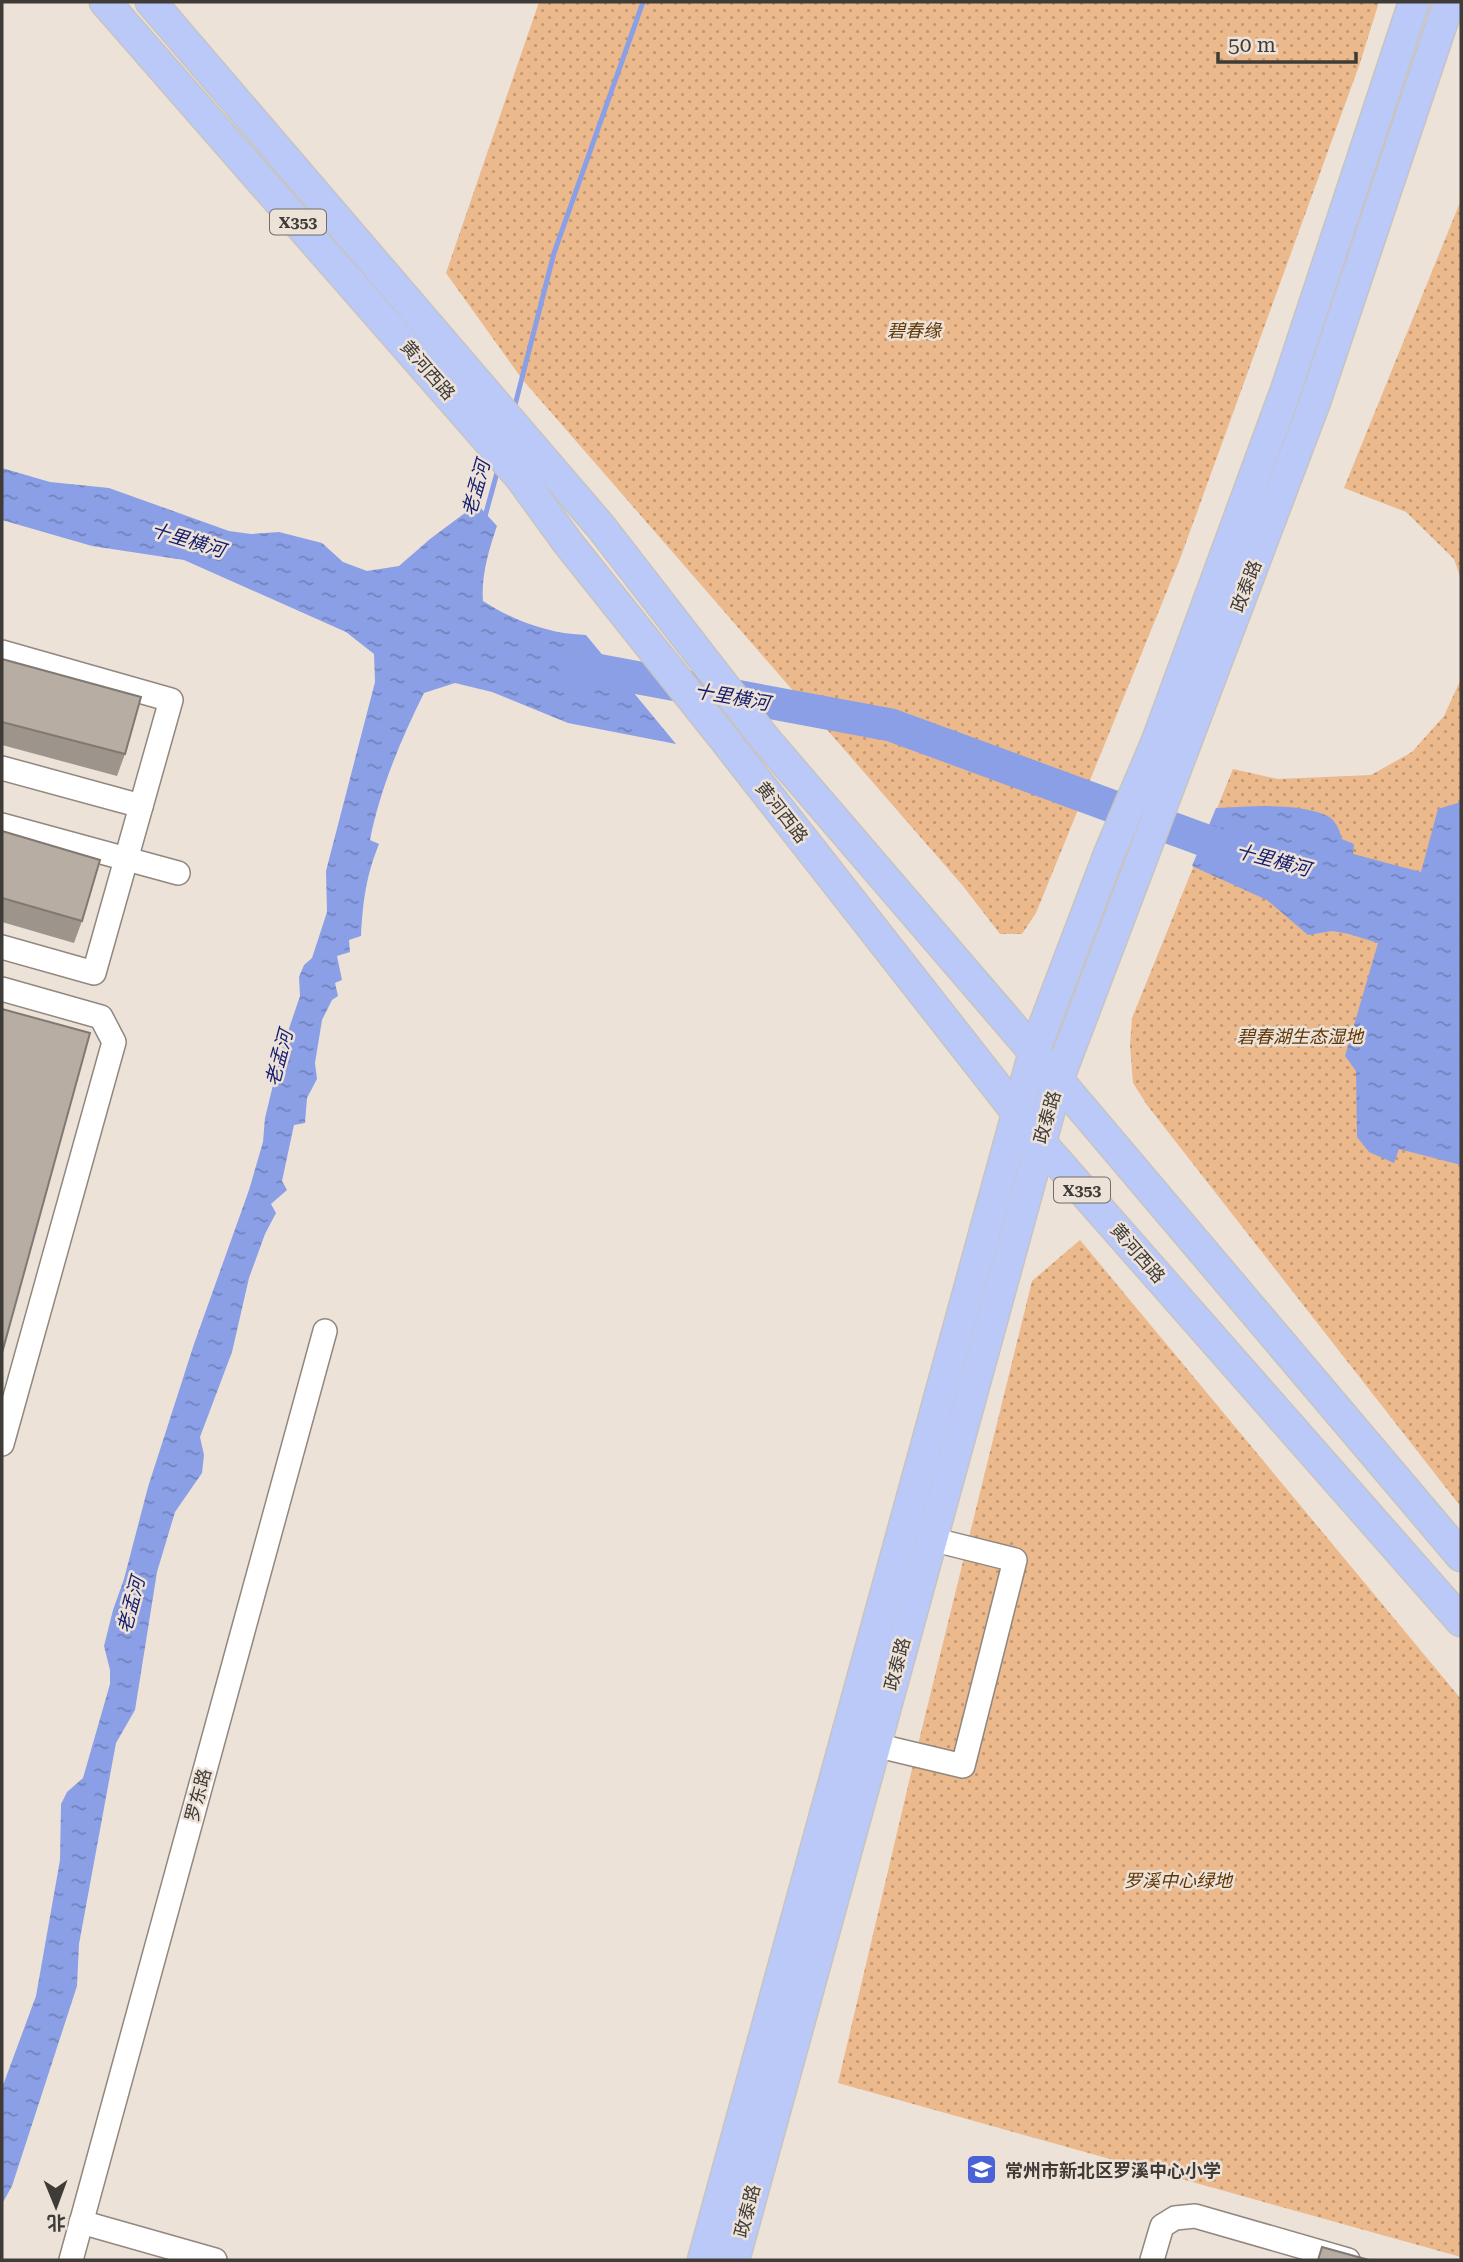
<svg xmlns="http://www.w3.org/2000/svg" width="1463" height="2262" font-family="'Roboto Serif','Noto Sans SC',serif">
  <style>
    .park { fill: url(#park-dots) }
    .water { fill: url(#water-ripples) }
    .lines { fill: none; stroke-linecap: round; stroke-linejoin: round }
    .stream { stroke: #8a9fe6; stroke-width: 5 }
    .river { stroke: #8a9fe6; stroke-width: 33 }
    .minor-casing { stroke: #91877e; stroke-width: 26 }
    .major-casing { stroke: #c5c4c3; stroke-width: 33 }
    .minor { stroke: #fff; stroke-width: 23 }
    .major { stroke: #bbc9f8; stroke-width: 30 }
    .wall { fill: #9d958c }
    .building { fill: #b7ada3; stroke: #807972; stroke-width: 2 }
    .labels { text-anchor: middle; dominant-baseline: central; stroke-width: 5; stroke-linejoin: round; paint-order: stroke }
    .shield { fill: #ede2d8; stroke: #736d67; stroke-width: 2 }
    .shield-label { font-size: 16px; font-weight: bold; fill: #3f3b37 }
    .park-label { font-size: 18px; font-style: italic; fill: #5f3606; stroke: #ede2d8 }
    .street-label { font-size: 18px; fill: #3f3b37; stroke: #ede2d8 }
    .poi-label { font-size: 18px; font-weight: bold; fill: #3f3b37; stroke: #ede2d8; text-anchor: start }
    .water-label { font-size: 19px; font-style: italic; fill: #161d6e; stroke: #ede2d8 }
  </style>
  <defs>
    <pattern id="park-dots" width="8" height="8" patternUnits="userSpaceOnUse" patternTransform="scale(1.75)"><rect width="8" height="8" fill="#ebb98c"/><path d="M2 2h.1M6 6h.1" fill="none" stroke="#c09873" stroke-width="1.8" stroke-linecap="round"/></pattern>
    <pattern id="water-ripples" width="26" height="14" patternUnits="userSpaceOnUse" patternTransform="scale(1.75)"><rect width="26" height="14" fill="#8a9fe6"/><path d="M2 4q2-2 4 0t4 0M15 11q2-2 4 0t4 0" fill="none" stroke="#7283bb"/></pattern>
  </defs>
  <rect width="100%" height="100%" fill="#ede2d8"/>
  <!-- park -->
  <g class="park">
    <path d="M539,2H1379L1360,63L1180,559L1036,913L1022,934H1000L963,886L522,379L446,273Z"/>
    <path d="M1461,200V579L1454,559L1406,512L1344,488Z"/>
    <path d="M1461,679V1507L1147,1105L1133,1083L1130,1045L1132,1018L1233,769L1278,779L1371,775L1412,752L1444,716Z"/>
    <path d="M1080,1240L1461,1699V2257L838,2083L912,1769L1032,1281Z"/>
  </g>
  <!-- water -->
  <g class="water">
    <path d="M2,468L50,482L109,488L229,531L251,534L279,532L322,543L343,562L367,571L399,566L430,539L477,504L497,526C489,549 481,576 483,601C514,621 549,634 586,635L676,744L568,723L492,692L455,683L424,693C401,739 380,789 370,840L379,844C366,876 363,901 361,936L349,940L350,952L337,956L342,980L335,983L338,996L332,1000L322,1020L315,1063L317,1079L307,1098L305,1123L294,1125L282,1181L287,1190L271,1204L276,1213L265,1234L249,1278L232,1352L200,1437L204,1455L202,1473L175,1512L157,1572L135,1710L116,1743L111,1770L79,1944L77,1986L12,2186L2,2204V2088L36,1996L60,1860L61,1804L67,1792L83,1778L110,1684V1670L104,1646L113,1610L124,1579L148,1487L194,1344L249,1190L263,1142L265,1118L281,1052L300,996L299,977L304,965L312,958L327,912L326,871L375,682L374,654L346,632L184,560L92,546L2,520Z"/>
    <path d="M1461,802V1165L1399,1149L1394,1163L1369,1152L1357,1137L1356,1071L1345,1056L1378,943L1349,934L1332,931L1308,935L1267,900L1192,866L1216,808C1249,807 1291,802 1323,814C1335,818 1339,828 1342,839L1354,844L1353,854L1421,872L1438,809Z"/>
  </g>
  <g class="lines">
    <!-- stream -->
    <g class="stream">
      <path d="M514,409L554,253L643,2"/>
      <path d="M484,520L498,469"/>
    </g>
    <!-- river -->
    <path class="river" d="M575,666L891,725L1223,847L1245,853"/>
    <defs>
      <g id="minor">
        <path d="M2,652L171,700L94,973L2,947"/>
        <path d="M2,768L141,806"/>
        <path d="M2,825L178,873"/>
        <path d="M2,989L101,1017L114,1042L2,1444"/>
        <path d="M875,1745L963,1766L1015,1560L931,1539"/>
        <path d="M81,2222L215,2260"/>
        <path d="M71,2260L325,1331"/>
        <path d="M1152,2260L1162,2226L1175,2218L1195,2216L1348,2260"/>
      </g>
      <g id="major">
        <path d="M105,2L520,477L568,543L725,740L1040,1142L1461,1621"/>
        <path d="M151,2L601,527L766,740L1058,1080L1461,1556"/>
        <path d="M703,2260L1034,1052L1109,854L1157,741L1286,390L1414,2"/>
        <path d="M734,2260L1058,1080L1315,402L1449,2"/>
      </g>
    </defs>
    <!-- minor casing -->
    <use href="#minor" class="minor-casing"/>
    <!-- major casing -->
    <use href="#major" class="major-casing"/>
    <!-- minor -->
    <use href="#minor" class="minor"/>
    <!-- major -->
    <use href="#major" class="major"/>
  </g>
  <!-- wall -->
  <g class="wall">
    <path d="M2,659L125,754L117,776L2,745Z"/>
    <path d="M2,831L82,921L74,943L2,922Z"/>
  </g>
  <!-- building -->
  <g class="building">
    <path d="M2,659L141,697L125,754L2,722Z"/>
    <path d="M2,831L100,860L82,921L2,898Z"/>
    <path d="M2,1009L90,1033L2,1353Z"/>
    <path d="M1322,2247L1369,2260H1318Z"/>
  </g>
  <!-- icons -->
  <defs>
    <symbol id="school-square" viewBox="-11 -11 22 22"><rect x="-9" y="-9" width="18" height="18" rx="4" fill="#4b62d6" stroke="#ede2d8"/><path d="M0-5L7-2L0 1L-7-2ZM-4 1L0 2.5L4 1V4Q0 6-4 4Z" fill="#fff"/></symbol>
  </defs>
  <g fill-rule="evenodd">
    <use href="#school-square" x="964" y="2152" width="35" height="35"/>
  </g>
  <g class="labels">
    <!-- shield labels -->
    <g class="shield">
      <rect x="270" y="209.5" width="56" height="25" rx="5"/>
      <rect x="1054" y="1177.5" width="56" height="25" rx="5"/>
    </g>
    <g class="shield-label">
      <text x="298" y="222">X353</text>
      <text x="1082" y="1190">X353</text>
    </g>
    <!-- park labels -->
    <g class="park-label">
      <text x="914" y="330">碧春缘</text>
      <text x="1300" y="1036">碧春湖生态湿地</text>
      <text x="1178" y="1880">罗溪中心绿地</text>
    </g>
    <!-- street labels -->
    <g class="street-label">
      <text transform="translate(428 370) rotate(49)">黄河西路</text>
      <text transform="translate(1246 586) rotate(-69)">政泰路</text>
      <text transform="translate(782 812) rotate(52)">黄河西路</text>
      <text transform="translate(1047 1117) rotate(-74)">政泰路</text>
      <text transform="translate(1138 1253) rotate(49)">黄河西路</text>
      <text transform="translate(897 1664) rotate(-75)">政泰路</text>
      <text transform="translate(198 1795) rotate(-75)">罗东路</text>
      <text transform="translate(747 2211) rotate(-75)">政泰路</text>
    </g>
    <!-- poi labels -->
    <g class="poi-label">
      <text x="1005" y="2170">常州市新北区罗溪中心小学</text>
    </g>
    <!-- water labels -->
    <g class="water-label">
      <text transform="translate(476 488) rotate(-74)">老孟河</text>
      <text transform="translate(188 540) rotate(17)">十里横河</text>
      <text transform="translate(732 697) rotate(10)">十里横河</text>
      <text transform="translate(1273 860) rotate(15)">十里横河</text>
      <text transform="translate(279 1058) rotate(-75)">老孟河</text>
      <text transform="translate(131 1605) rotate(-75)">老孟河</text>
    </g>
  </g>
  <!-- border -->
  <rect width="1463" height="2262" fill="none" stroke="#3f3b37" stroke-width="7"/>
  <!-- north arrow -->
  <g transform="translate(56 2206) rotate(179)" stroke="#ede2d8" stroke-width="5" paint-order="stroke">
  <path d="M0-5L12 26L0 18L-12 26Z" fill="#3f3b37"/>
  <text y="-10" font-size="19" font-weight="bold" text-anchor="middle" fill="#3f3b37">北</text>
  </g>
  <!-- scale -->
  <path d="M1218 52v10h138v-10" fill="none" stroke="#3f3b37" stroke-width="3.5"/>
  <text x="1228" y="52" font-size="21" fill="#3f3b37" stroke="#ede2d8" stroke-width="5" paint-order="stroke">50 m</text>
</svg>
